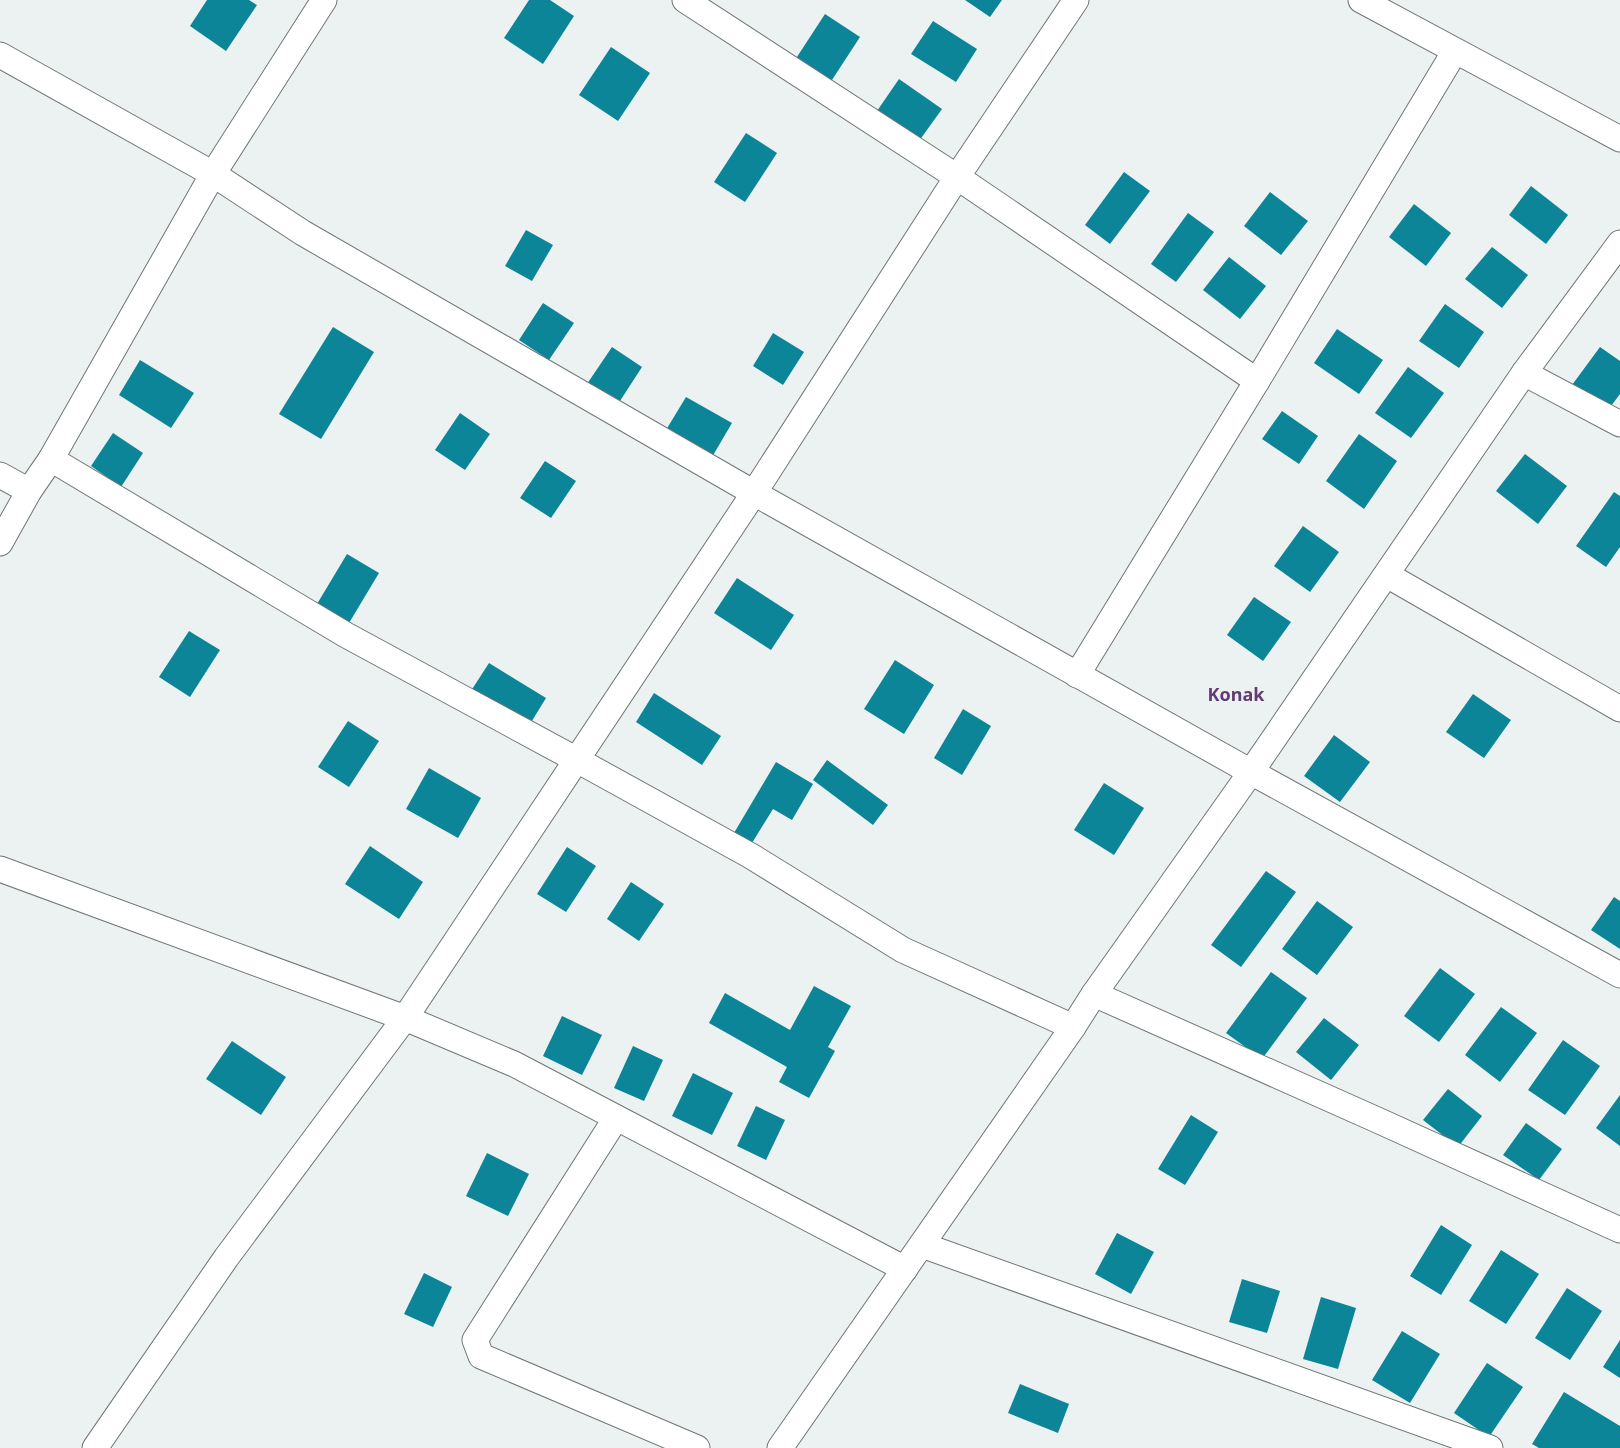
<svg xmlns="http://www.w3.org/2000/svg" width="1620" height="1448" font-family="'Noto Sans',sans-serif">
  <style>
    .building { fill: #0b8597 }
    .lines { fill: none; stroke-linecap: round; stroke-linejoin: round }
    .minor-casing { stroke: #707675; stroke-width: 27 }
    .minor { stroke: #fff; stroke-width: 25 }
    .labels { text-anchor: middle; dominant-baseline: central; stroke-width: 4; stroke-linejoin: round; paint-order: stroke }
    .district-label { font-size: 18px; font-weight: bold; fill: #633c75; stroke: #ecf2f1 }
  </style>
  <rect width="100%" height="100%" fill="#ecf2f1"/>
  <!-- building -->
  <g class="building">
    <path d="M207,0H249L257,5L226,51L190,26Z"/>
    <path d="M529,0H550L574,16L543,64L504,38Z"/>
    <path d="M965,0H1002L990,17Z"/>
    <path d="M825,14L860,37L830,83L795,60Z"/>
    <path d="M933,21L977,49L956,82L911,54Z"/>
    <path d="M611,47L650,73L618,121L579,95Z"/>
    <path d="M899,79L942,109L919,141L877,111Z"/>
    <path d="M746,133L777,153L745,202L714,182Z"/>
    <path d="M1124,172L1150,191L1110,244L1085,225Z"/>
    <path d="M1531,186L1568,215L1546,244L1509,215Z"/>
    <path d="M1270,192L1308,221L1281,255L1244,226Z"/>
    <path d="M1414,204L1451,233L1426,266L1389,237Z"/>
    <path d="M1188,213L1214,232L1176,282L1151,264Z"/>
    <path d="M526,230L553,245L532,281L505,266Z"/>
    <path d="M1492,247L1528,275L1502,308L1465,279Z"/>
    <path d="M1229,257L1266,286L1240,319L1203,290Z"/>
    <path d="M543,303L574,323L549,360L519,340Z"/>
    <path d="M1445,304L1484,332L1459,368L1419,341Z"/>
    <path d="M333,327L374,352L321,439L279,414Z"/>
    <path d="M1337,329L1383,360L1359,394L1314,363Z"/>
    <path d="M773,333L804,352L783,385L753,366Z"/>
    <path d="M612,347L642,367L618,404L587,384Z"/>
    <path d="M1600,347L1620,361V394L1608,410L1572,385Z"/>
    <path d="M140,360L194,393L171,428L119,395Z"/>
    <path d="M1408,367L1444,393L1411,438L1375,413Z"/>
    <path d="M686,397L732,423L712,457L666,430Z"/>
    <path d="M1282,411L1318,436L1299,464L1262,439Z"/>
    <path d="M460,413L490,434L465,470L435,450Z"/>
    <path d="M113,433L143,453L121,487L91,466Z"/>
    <path d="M1359,434L1397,461L1364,509L1326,481Z"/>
    <path d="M1525,454L1567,486L1538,524L1496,491Z"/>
    <path d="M545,461L576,481L551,518L520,498Z"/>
    <path d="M1614,492L1620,496V547L1606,567L1576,546Z"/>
    <path d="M1303,526L1339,552L1310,592L1274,566Z"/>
    <path d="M347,554L379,573L346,628L314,609Z"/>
    <path d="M737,578L794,615L771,650L714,613Z"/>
    <path d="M1254,597L1291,622L1263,661L1227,635Z"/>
    <path d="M189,631L220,650L190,697L159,677Z"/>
    <path d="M895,660L934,685L904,734L864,709Z"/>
    <path d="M489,663L546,698L527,729L469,694Z"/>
    <path d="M654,693L721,736L702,765L636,722Z"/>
    <path d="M1473,694L1511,720L1484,758L1446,732Z"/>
    <path d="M963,709L991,726L962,775L934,758Z"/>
    <path d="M348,721L379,741L349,787L318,767Z"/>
    <path d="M1334,735L1370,762L1340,802L1304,776Z"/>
    <path d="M827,760L888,805L873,825L813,780Z"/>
    <path d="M776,762L813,784L792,820L773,809L752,843L734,833Z"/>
    <path d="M429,768L481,798L458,838L406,809Z"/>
    <path d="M1104,783L1144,808L1114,855L1074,830Z"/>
    <path d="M370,846L423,882L399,919L345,884Z"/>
    <path d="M567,847L596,866L566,912L537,894Z"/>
    <path d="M1266,871L1296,892L1241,967L1211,945Z"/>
    <path d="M631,882L664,904L639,941L607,919Z"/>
    <path d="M1614,897L1620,901V949L1591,930Z"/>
    <path d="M1317,901L1353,927L1317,975L1282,949Z"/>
    <path d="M1440,968L1475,994L1439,1042L1404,1016Z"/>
    <path d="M1271,972L1307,998L1262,1059L1226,1033Z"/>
    <path d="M814,986L851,1006L828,1047L835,1051L809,1098L779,1082L787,1067L709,1023L725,993L790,1030Z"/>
    <path d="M1501,1007L1537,1033L1500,1082L1465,1055Z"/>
    <path d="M562,1016L602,1035L582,1075L543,1056Z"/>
    <path d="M1324,1018L1359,1045L1331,1080L1296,1052Z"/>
    <path d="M1563,1040L1600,1066L1565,1115L1528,1090Z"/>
    <path d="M232,1041L286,1077L261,1115L206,1079Z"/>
    <path d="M633,1046L663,1060L644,1101L614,1088Z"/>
    <path d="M693,1073L733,1093L712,1135L672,1116Z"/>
    <path d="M1448,1089L1482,1116L1458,1147L1423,1120Z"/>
    <path d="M1620,1095V1146L1596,1128Z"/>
    <path d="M756,1106L785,1120L766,1160L737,1146Z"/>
    <path d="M1191,1115L1218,1132L1185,1185L1158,1169Z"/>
    <path d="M1526,1123L1562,1149L1539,1180L1503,1155Z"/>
    <path d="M487,1153L529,1174L508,1216L466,1196Z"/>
    <path d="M1441,1225L1472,1245L1441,1295L1410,1276Z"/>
    <path d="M1117,1233L1154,1252L1131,1294L1095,1274Z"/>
    <path d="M1501,1250L1539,1274L1506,1324L1469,1301Z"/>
    <path d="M424,1273L452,1287L433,1327L404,1314Z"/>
    <path d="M1242,1279L1280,1291L1267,1333L1229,1322Z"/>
    <path d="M1567,1288L1602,1311L1570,1360L1535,1338Z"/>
    <path d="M1321,1297L1356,1308L1338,1369L1303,1359Z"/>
    <path d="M1402,1331L1440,1354L1410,1403L1372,1380Z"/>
    <path d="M1620,1340V1378L1603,1367Z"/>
    <path d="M1487,1363L1523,1387L1489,1437L1454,1413Z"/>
    <path d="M1020,1384L1069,1404L1058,1433L1008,1413Z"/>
    <path d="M1564,1392L1620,1426V1448H1539L1532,1444Z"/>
  </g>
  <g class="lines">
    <defs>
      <g id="minor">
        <path d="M685,0L957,177L1257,381"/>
        <path d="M1361,0L1620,139"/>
        <path d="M0,55L213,174L303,233L754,493L1251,772L1620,975"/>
        <path d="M1524,373L1620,424"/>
        <path d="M51,459L346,635L577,760L751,856L903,950L1073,1027"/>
        <path d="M0,475L29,491"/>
        <path d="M0,543L29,491L51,459L213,174L324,0"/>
        <path d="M1387,575L1620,709"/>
        <path d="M1077,675L1257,381L1455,51"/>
        <path d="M0,869L405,1018L514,1064L905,1269"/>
        <path d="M1094,994L1375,1119L1620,1230"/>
        <path d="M616,1118L475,1340L481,1356L697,1448"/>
        <path d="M922,1245L1490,1448"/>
        <path d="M95,1448L226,1258L405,1018L754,493L957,177L1076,0"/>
        <path d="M780,1448L1073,1027L1094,994L1251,772L1524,373L1620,243"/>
      </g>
    </defs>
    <!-- minor casing -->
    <use href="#minor" class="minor-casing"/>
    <!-- minor -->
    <use href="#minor" class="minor"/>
  </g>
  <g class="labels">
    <!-- district labels -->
    <g class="district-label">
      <text x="1236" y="694">Konak</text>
    </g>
  </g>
</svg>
